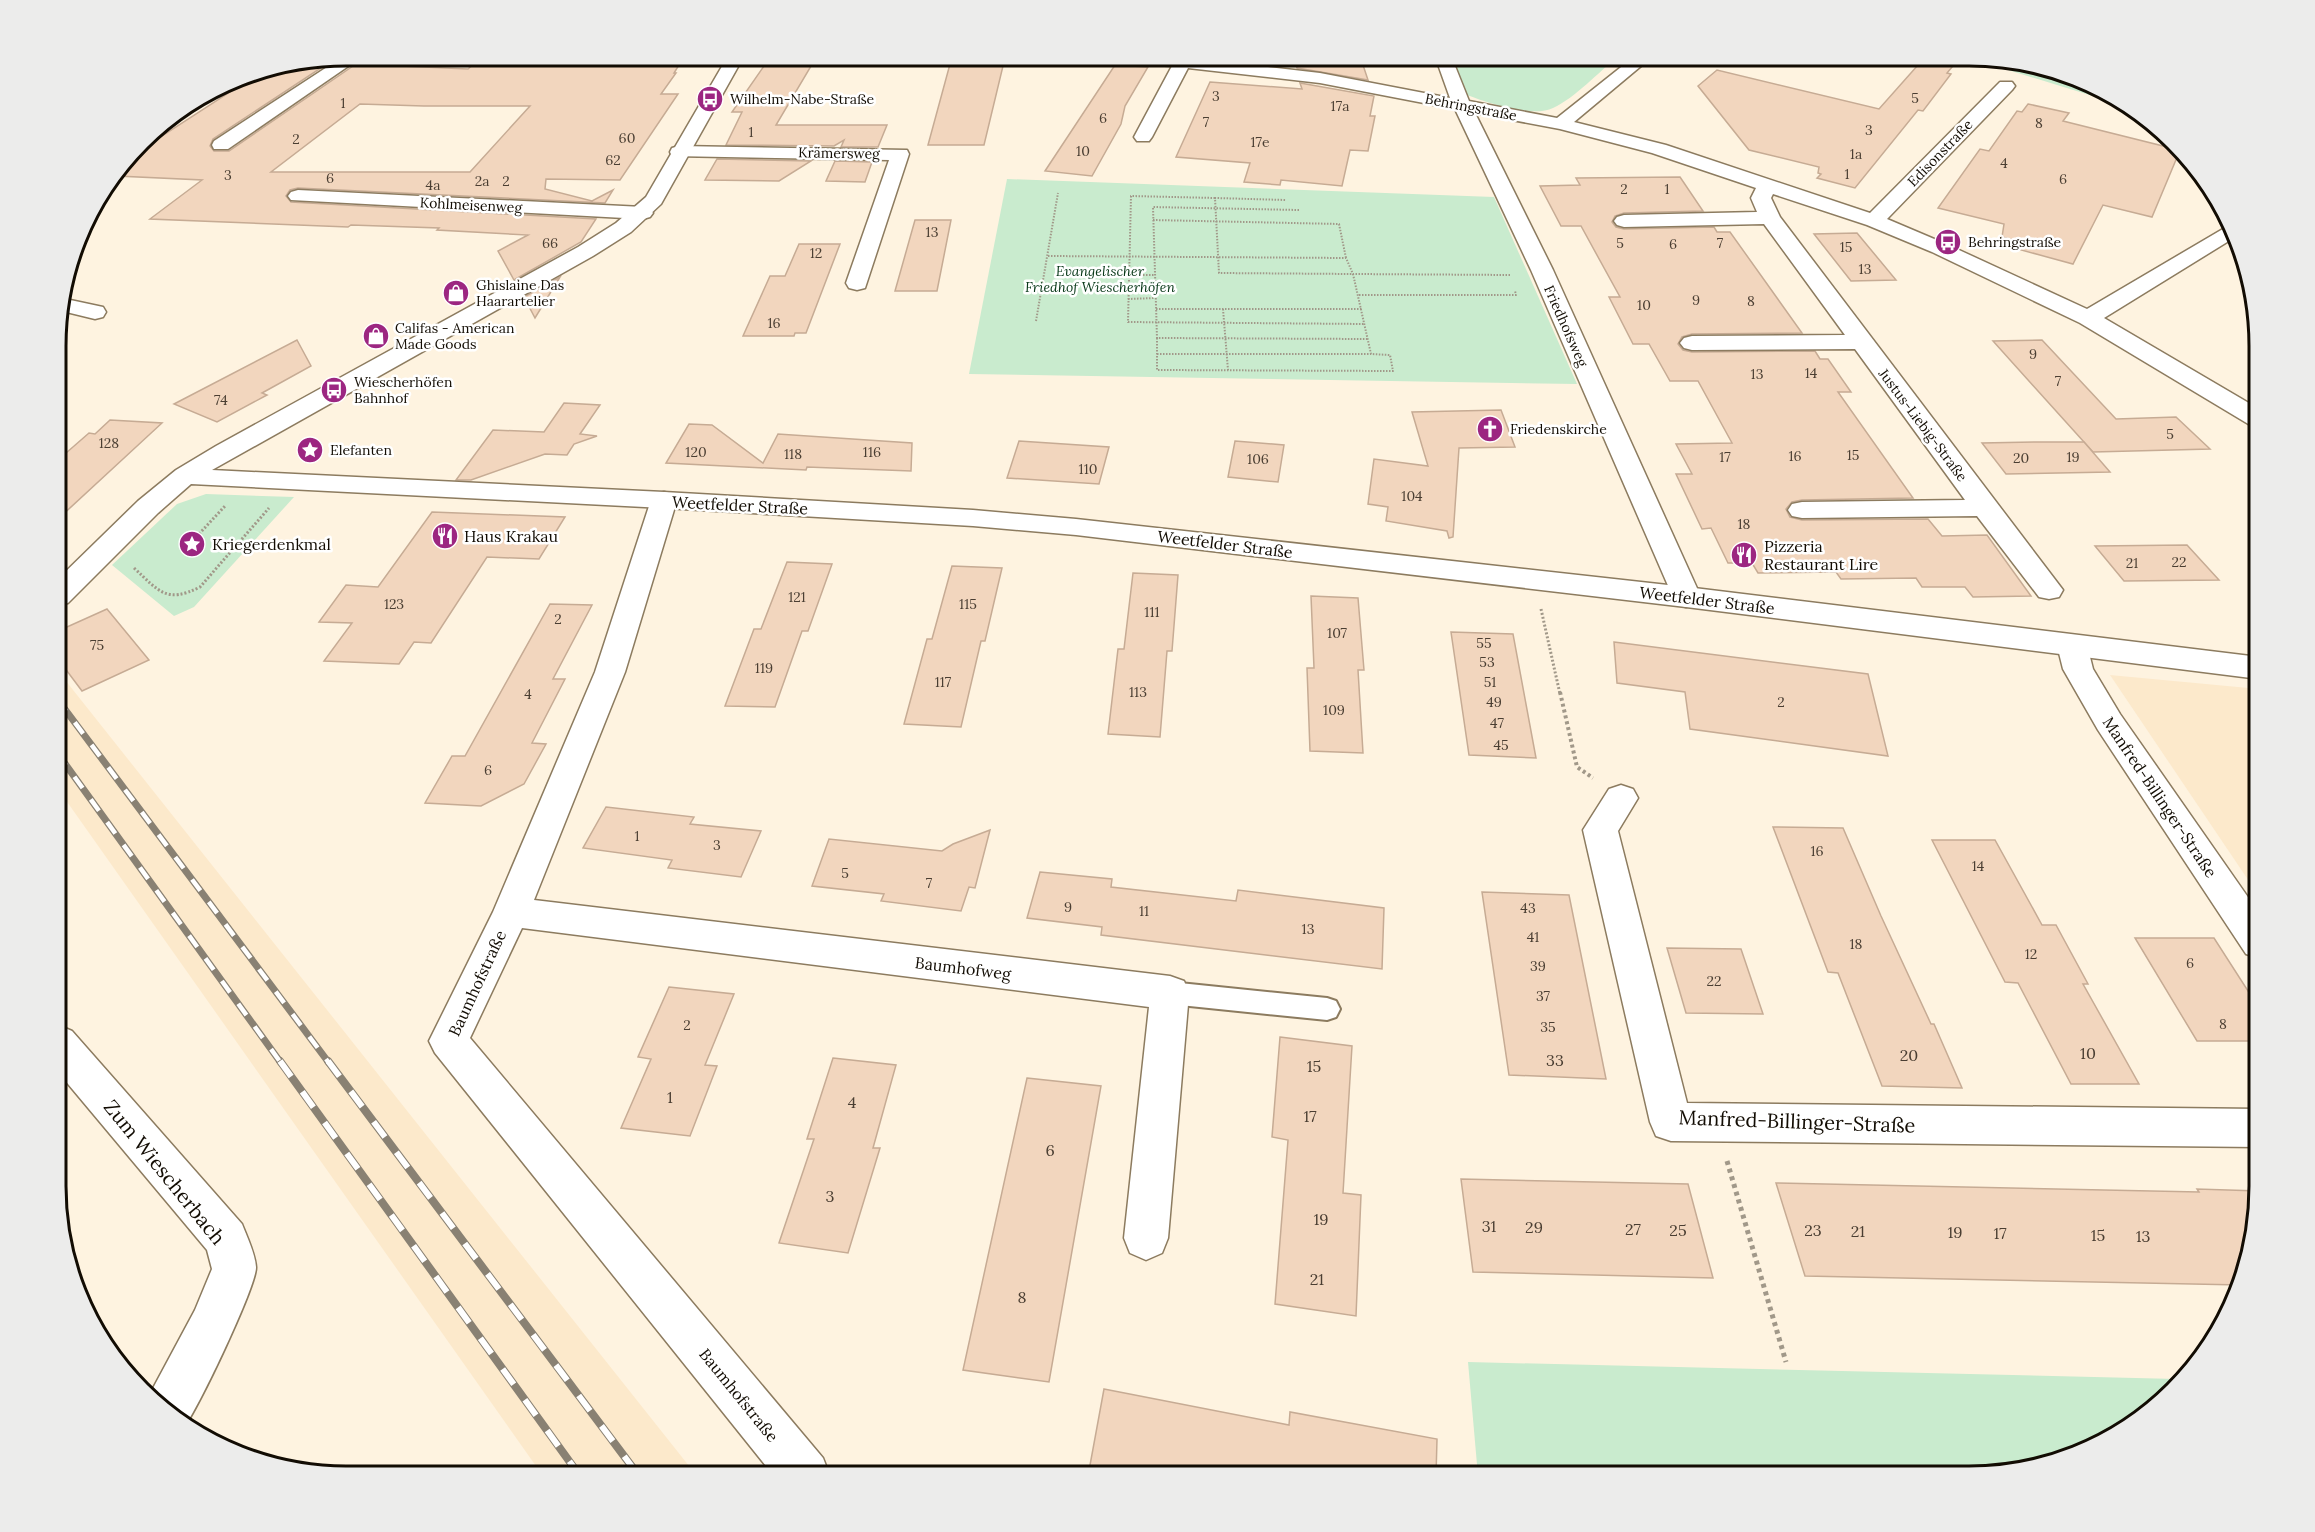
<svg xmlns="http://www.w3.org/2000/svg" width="2315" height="1532" font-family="Lora,serif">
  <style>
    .built { fill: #fce9cb }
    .green { fill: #c9ebce }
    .building { fill: #f2d6be; stroke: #c6ab94; stroke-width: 1.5; fill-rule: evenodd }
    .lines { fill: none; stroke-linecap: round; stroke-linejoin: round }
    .service-casing { stroke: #8c7b5f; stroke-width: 4 }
    .minor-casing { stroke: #8c7b5f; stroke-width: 3 }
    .tertiary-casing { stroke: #8c7b5f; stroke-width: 3 }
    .path-far3 { stroke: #a19889; stroke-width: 2; stroke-dasharray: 1.5 1.5; stroke-linecap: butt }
    .path-far2 { stroke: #a19889; stroke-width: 3; stroke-dasharray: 2 2; stroke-linecap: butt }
    .path-far1 { stroke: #a19889; stroke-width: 4; stroke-dasharray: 3 3; stroke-linecap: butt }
    .path { stroke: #a19889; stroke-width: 5; stroke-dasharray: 4 4; stroke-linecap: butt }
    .service { fill: #fff; fill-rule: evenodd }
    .minor { fill: #fff; fill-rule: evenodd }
    .tertiary { fill: #fff; fill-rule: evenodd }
    .rail-far1-casing { stroke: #898173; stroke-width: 7 }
    .rail-casing { stroke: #898173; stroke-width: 8 }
    .rail-far1 { stroke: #fff; stroke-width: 4.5; stroke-dasharray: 14; stroke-linecap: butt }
    .rail { stroke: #fff; stroke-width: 6; stroke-dasharray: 19; stroke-linecap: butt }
    .labels { text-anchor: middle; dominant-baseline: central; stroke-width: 5; stroke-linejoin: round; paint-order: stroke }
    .number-label { font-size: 14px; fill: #4a3e32 }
    .far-poi-label { font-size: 14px; fill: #120c03; stroke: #fff; text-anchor: start }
    .far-street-label { font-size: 14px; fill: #120c03; stroke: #fff }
    .far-park-label { font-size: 14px; font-style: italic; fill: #083818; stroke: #fff }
    .street-label { font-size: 16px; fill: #120c03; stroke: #fff }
    .poi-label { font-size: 16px; fill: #120c03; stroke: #fff; text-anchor: start }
    .near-number-label { font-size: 16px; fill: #4a3e32 }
    .near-street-label { font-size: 20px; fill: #120c03; stroke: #fff }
    .rim { fill: none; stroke: #120c03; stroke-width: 3 }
  </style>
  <rect width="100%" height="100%" fill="#fef3e0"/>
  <!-- built -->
  <g class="built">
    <path d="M58,671L697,1476H543L58,789Z"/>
    <path d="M2110,675L2259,689V896Z"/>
  </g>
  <!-- green -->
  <g class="green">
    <path d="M1451,56H1618C1599,72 1575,98 1553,108C1533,118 1488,103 1467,95Z"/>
    <path d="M1963,56C1997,55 2112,85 2135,109Z"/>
    <path d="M1007,179L1494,197L1577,384L969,374Z"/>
    <path d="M206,494L294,497L194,607L174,616L112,565L177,504Z"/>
    <path d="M1468,1362L2177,1379L2114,1438L1988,1476H1478Z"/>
  </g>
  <!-- building -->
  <g class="building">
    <path d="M771,56H817L776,125H887L878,147H841L844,140L834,146L726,145L742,112H732Z"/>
    <path d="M1294,56H1360L1368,80L1297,68Z"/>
    <path d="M1926,56H1951L1957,61L1947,73L1951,74L1923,111L1918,110L1855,188L1817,178L1821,174L1818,173L1819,167L1749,150L1698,86L1717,70L1879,109Z"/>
    <path d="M576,61L679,65L674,73H676L661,94H678L620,180L546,179L545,189L592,201L613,190L605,203L298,188L290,190L286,196L291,202L596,219L581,242L514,280L498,251L528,235L437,230L439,228L351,225L348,227L150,219L202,180L117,176L134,154L261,72L314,62H330L213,139L210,146L214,151H229L356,64L468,69L476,62L573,65ZM360,104L424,106H530L470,172H271Z"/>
    <path d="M950,64L1003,66L984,145H928Z"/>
    <path d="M1115,65L1148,67L1125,106L1121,124L1092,176L1045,171Z"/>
    <path d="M1210,82L1302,89L1300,83L1374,96L1370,116H1375L1368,151L1350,150L1342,186L1281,180L1280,185L1244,182L1250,163L1176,157Z"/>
    <path d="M2028,104L2069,113L2063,121L2171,148L2178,155L2152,217L2103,205L2073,264L2014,248V240L2002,237L2004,224L1938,208L1980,149L1989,151L2017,111L2022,112Z"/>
    <path d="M717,159L811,161L779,181L705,180Z"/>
    <path d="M835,161L872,162L865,182L826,181Z"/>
    <path d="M1680,177L1703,211L1624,213L1615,216L1612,222L1616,227L1624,229L1714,227L1717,232H1730L1802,333L1692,334L1682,337L1678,344L1683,350L1692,352L1815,351L1820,359H1828L1851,392H1838L1913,498L1802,500L1792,502L1786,509L1790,517L1802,520L1928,519L1942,536L1987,535L2031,596L1973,597L1965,587H1922L1916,578L1841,579L1836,572L1758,573L1752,563H1728L1711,528L1702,529L1676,474H1692L1676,444L1732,443L1698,381H1670L1649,344H1633L1609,297H1620L1581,226H1561L1540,186L1580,185L1576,178Z"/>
    <path d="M915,220H951L937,291H895Z"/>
    <path d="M1857,233L1896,280L1851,281L1814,234Z"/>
    <path d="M799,244H840L806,333H795L794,336H743L770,276H785Z"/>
    <path d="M560,277L535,318L524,297Z"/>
    <path d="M297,340L311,366L262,393L267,395L217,422L174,404Z"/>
    <path d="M2042,340L2116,419L2176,417L2210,449L2093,452L1993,341Z"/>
    <path d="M564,403L600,405L580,434L597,436L574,444L567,455L545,454L471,480H456L493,430L544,432Z"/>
    <path d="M1501,410L1515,447L1459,448L1453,537L1449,538L1447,531L1386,521L1388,507L1368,504L1374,459L1428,466L1412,412Z"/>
    <path d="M110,420L162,423L58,519V460L89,433L95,434Z"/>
    <path d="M689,424L712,425L763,463L778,434L912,443L911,471L807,467L806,470L666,463Z"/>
    <path d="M1019,441L1109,447L1099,484L1007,478Z"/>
    <path d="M1235,441L1284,445L1278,482L1228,477Z"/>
    <path d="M2036,442H2084L2110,472L2006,474L1982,443Z"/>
    <path d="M432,512L565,517L539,559L487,557L431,643L414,642L399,664L324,661L352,623L319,622L346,585L378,587Z"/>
    <path d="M2187,545L2219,580L2124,581L2095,546Z"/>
    <path d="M787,562L832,564L808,631H802L775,707L725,706L754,629H761Z"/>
    <path d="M952,566L1002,568L985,641H981L961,727L904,724L927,639H932Z"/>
    <path d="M1133,573L1178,575L1172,651H1167L1160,737L1108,734L1118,649H1124Z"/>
    <path d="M1311,596L1358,598L1364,670H1358L1363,753L1310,751L1307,668H1314Z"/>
    <path d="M550,604L592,605L553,679H565L532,743L546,744L524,784L481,806L425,803L452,756H465Z"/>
    <path d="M107,609L149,660L82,691L58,659V631Z"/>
    <path d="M1451,632L1513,634L1536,758L1469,755Z"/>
    <path d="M1614,642L1868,674L1888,756L1690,729L1685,692L1617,683Z"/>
    <path d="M606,807L694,817L690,824L761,831L741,877L668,868L672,860L583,848Z"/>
    <path d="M1773,827L1843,828L1881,916L1931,1024H1934L1962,1088L1882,1086L1838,973L1828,972Z"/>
    <path d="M990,830L975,888L969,887L961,911L881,901L884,894L812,886L829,839L942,851L953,844Z"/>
    <path d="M1932,840H1995L2042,925H2056L2088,984H2083L2139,1084H2071L2018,983L2005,982Z"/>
    <path d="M1040,872L1112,879L1111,887L1236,901L1238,890L1384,908L1382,969L1101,935L1102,927L1027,918Z"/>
    <path d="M1482,892L1569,895L1606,1079L1509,1075Z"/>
    <path d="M2135,938H2214L2259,1008V1041H2197Z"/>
    <path d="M1667,948L1741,949L1763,1014L1686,1013Z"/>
    <path d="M669,987L734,994L705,1065L717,1066L690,1136L621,1128L651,1059L638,1057Z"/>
    <path d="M1280,1037L1352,1046L1343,1193L1361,1195L1356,1316L1275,1304L1288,1140L1272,1137Z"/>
    <path d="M833,1058L896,1065L873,1148H880L848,1253L779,1243L814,1139H807Z"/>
    <path d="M1027,1078L1101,1086L1049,1382L963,1370Z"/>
    <path d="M1461,1179L1688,1184L1713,1278L1473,1272Z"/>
    <path d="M1776,1183L2199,1192L2197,1189L2259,1191V1205L2241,1285L1805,1276Z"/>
    <path d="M1104,1389L1289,1425L1290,1412L1437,1439L1436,1476H1088Z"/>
  </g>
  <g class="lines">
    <defs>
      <path id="service" d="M1170,982L1327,998L1336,1001L1340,1009L1336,1017L1327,1020L1170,1004L1161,1001L1157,993L1161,985Z"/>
      <g id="minor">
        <path d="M344,56H363L228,149H214L212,145L214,141Z"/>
        <path d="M1088,56L1183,57L1320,73L1450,98L1435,56H1451L1469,101L1557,118L1635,56H1653L1574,122L1666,145L1870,213L2000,82H2012L2015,86L2012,90L1887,219L1946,244L2087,309L2228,226L2232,239L2104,318L2259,409V427L2250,425L2080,323L1932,252L1867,225L1773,194L1771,198L1780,217L2063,590L2059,597L2049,599L2039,597L1977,516L1802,518L1792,516L1788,510L1792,504L1802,502L1965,500L1855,349L1692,350L1684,348L1680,343L1684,338L1692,336L1845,335L1764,224L1624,227L1617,225L1614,221L1617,217L1624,215L1757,212L1751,198L1756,188L1652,153L1560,129L1475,113L1553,270L1701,597L1696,604L1686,607L1676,604L1531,270L1455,109L1320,83L1188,68L1152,137L1149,141H1137L1134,137L1172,66L1096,61Z"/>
        <path d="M679,146L907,150L909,154L865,288L857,290L849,288L846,283L889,160L672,156L670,152L672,148Z"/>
        <path d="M298,190L643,207L650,209L653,213L650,217L643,219L291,200L288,196L291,192Z"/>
        <path d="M61,298L103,307L106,312L103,317L95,319L58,310Z"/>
        <path d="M664,492L673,494L677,500L625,672L534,900L1170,976L1184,981L1189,993L1168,1238L1162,1253L1146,1260L1130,1253L1124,1238L1149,1007L522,928L470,1038L823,1458L830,1476H774L435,1053L429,1041L493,912L595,672L651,500L655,494Z"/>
        <path d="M2072,635L2083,638L2087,645L2093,669L2120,714L2259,913V958L2246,954L2098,730L2063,669L2057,645L2061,638Z"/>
        <path d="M1621,785L1633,789L1638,798L1618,831L1687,1103L2259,1109V1147L1671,1141L1656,1136L1650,1122L1583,830L1609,789Z"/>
        <path d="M58,1025L72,1031L242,1224C247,1237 255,1253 256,1267C257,1285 197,1411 184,1427L151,1392L195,1310L212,1269L207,1250L58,1072Z"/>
      </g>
      <path id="tertiary" d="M728,56H744L661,204L631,232L593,256L212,470L664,492L973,510L1076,519L1686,587L2259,657V679L1686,607L1076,535L973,526L664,508L191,484L158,513L68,603L58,605V579L138,501L176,470L216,446L578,247L616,223L646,197Z"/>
    </defs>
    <!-- service casing -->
    <use href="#service" class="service-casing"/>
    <!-- minor casing -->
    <use href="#minor" class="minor-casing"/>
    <!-- tertiary casing -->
    <use href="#tertiary" class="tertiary-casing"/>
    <!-- path-far3 -->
    <g class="path-far3">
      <path d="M1215,198L1131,196L1128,322L1365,324"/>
      <path d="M1299,210L1153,207L1157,338L1368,339"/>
      <path d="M1153,220L1339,224L1346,258"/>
      <path d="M1048,256L1346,258L1353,274L1511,275"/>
      <path d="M1128,275H1155"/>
      <path d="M1359,295H1516L1515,291"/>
      <path d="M1128,299L1155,298"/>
      <path d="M1156,309H1362"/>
      <path d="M1223,309L1228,370"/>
      <path d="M1036,321L1058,193"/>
      <path d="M1157,338V370L1393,371L1390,355L1371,354L1353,274L1219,273L1215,198L1286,200"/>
      <path d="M1157,354H1371"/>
    </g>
    <!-- path-far2 -->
    <g class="path-far2">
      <path d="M199,534L225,506"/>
      <path d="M134,568C159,591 166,604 200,587L269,508"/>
      <path d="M1541,609L1560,694"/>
    </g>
    <!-- path-far1 -->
    <path class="path-far1" d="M1560,692L1577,767L1593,778"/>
    <!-- path -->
    <path class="path" d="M1727,1161L1786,1362"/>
    <!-- service -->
    <use href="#service" class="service"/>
    <!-- minor -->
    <use href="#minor" class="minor"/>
    <!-- tertiary -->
    <use href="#tertiary" class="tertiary"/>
    <defs>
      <g id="rail-far1">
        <path d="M58,700L329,1063"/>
        <path d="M58,754L281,1063"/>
      </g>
      <g id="rail">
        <path d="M280,1061L580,1476"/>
        <path d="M328,1061L639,1476"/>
      </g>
    </defs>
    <!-- rail-far1 casing -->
    <use href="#rail-far1" class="rail-far1-casing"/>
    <!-- rail casing -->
    <use href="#rail" class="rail-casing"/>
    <!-- rail-far1 -->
    <use href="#rail-far1" class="rail-far1"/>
    <!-- rail -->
    <use href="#rail" class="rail"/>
  </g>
  <!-- icons -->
  <defs>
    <symbol id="bus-disc" viewBox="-11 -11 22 22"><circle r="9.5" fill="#9c2681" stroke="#fff"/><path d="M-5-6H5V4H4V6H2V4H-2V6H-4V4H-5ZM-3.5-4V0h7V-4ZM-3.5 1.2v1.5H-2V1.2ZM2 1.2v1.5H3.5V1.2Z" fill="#fff"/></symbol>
    <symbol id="shop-disc" viewBox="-11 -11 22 22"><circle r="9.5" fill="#9c2681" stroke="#fff"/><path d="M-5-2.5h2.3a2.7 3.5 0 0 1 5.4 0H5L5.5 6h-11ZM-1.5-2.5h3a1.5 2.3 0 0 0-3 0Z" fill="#fff"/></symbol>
    <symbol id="church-disc" viewBox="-11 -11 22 22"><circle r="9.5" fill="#9c2681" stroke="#fff"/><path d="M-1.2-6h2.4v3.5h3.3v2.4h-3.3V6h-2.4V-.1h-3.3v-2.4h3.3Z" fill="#fff"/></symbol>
    <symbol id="sight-disc" viewBox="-11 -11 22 22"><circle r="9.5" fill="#9c2681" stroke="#fff"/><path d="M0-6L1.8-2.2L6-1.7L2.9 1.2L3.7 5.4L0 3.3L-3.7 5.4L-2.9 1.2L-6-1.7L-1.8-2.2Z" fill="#fff"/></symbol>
    <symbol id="restaurant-disc" viewBox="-11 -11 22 22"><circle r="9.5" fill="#9c2681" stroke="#fff"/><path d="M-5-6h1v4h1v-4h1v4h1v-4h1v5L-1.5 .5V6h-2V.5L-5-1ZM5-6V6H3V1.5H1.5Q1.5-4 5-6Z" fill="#fff"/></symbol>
  </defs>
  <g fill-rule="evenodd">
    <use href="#bus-disc" x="695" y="84" width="30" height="30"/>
    <use href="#bus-disc" x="1933" y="227" width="30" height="30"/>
    <use href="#shop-disc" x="441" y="278" width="30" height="30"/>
    <use href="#shop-disc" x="361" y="321" width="30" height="30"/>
    <use href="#bus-disc" x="319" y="375" width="30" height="30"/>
    <use href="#church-disc" x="1475" y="414" width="30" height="30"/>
    <use href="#sight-disc" x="295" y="435" width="30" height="30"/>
    <use href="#restaurant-disc" x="430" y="521" width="30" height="30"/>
    <use href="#sight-disc" x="177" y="529" width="30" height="30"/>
    <use href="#restaurant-disc" x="1729" y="540" width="30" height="30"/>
  </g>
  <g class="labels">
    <!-- number labels -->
    <g class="number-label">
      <text x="1216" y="96">3</text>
      <text x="1915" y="98">5</text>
      <text x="343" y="103">1</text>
      <text x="1340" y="106">17a</text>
      <text x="1103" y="118">6</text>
      <text x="1206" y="122">7</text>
      <text x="2039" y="123">8</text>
      <text x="1869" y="130">3</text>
      <text x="751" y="132">1</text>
      <text x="627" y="138">60</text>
      <text x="296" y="139">2</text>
      <text x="1260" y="142">17e</text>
      <text x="1083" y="151">10</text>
      <text x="1856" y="154">1a</text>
      <text x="613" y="160">62</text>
      <text x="2004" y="163">4</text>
      <text x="1847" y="174">1</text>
      <text x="228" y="175">3</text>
      <text x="330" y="178">6</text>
      <text x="2063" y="179">6</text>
      <text x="482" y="181">2a</text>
      <text x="506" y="181">2</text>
      <text x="433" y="185">4a</text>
      <text x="1624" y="189">2</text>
      <text x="1667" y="189">1</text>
      <text x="932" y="232">13</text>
      <text x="550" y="243">66</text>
      <text x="1620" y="243">5</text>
      <text x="1720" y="243">7</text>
      <text x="1673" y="244">6</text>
      <text x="1846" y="247">15</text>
      <text x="816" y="253">12</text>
      <text x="1865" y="269">13</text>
      <text x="1696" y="300">9</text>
      <text x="1751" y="301">8</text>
      <text x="1644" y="305">10</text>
      <text x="774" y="323">16</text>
      <text x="2033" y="354">9</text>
      <text x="1811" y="373">14</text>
      <text x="1757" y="374">13</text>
      <text x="2058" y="381">7</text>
      <text x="221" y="400">74</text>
      <text x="2170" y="434">5</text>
      <text x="109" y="443">128</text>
      <text x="696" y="452">120</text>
      <text x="872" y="452">116</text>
      <text x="793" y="454">118</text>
      <text x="1853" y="455">15</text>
      <text x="1795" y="456">16</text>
      <text x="1725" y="457">17</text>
      <text x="2073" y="457">19</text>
      <text x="2021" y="458">20</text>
      <text x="1258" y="459">106</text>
      <text x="1088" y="469">110</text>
      <text x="1412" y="496">104</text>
      <text x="1744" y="524">18</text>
      <text x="2179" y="562">22</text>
      <text x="2132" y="563">21</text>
      <text x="797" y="597">121</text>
      <text x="394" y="604">123</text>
      <text x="968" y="604">115</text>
      <text x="1152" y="612">111</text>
      <text x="558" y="619">2</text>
      <text x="1337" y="633">107</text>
      <text x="1484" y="643">55</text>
      <text x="97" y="645">75</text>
      <text x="1487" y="662">53</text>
      <text x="764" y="668">119</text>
      <text x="943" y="682">117</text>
      <text x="1490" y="682">51</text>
      <text x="1138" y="692">113</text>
      <text x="528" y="694">4</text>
      <text x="1494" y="702">49</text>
      <text x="1781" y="702">2</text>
      <text x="1334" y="710">109</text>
      <text x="1497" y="723">47</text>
      <text x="1501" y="745">45</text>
      <text x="488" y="770">6</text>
      <text x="637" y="836">1</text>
      <text x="717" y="845">3</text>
      <text x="1817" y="851">16</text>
      <text x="1978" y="866">14</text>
      <text x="845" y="873">5</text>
      <text x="929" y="883">7</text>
      <text x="1068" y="907">9</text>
      <text x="1528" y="908">43</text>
      <text x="1144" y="911">11</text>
      <text x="1308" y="929">13</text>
      <text x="1533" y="937">41</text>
      <text x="1856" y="944">18</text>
      <text x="2031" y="954">12</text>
      <text x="2190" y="963">6</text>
      <text x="1538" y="966">39</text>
      <text x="1714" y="981">22</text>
      <text x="1543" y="996">37</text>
      <text x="2223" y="1024">8</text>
      <text x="687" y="1025">2</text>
      <text x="1548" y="1027">35</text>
    </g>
    <!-- far-poi labels -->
    <g class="far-poi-label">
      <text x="730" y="99">Wilhelm-Nabe-Straße</text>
      <text x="1968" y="242">Behringstraße</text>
      <text x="476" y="285">Ghislaine Das<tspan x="476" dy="16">Haarartelier</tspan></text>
      <text x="395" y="328">Califas - American<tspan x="395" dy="16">Made Goods</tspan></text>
      <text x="354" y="382">Wiescherhöfen<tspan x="354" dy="16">Bahnhof</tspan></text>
      <text x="1510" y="429">Friedenskirche</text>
      <text x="330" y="450">Elefanten</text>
    </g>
    <!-- far-street labels -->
    <g class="far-street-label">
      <text transform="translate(1471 107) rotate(11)">Behringstraße</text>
      <text transform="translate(839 153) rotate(1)">Krämersweg</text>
      <text transform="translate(1940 153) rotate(-46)">Edisonstraße</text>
      <text transform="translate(471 205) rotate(3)">Kohlmeisenweg</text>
      <text transform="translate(1566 326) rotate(66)">Friedhofsweg</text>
      <text transform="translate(1923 425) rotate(53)">Justus-Liebig-Straße</text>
    </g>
    <!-- far-park labels -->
    <g class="far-park-label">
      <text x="1100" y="271">Evangelischer<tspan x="1100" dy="16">Friedhof Wiescherhöfen</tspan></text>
    </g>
    <!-- street labels -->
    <g class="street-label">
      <text transform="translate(740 505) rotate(3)">Weetfelder Straße</text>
      <text transform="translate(1225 544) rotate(7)">Weetfelder Straße</text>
      <text transform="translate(1707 600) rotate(7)">Weetfelder Straße</text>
      <text transform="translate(2160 797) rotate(56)">Manfred-Billinger-Straße</text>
      <text transform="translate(963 968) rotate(7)">Baumhofweg</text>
      <text transform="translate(477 983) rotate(-65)">Baumhofstraße</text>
      <text transform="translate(739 1395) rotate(51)">Baumhofstraße</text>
    </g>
    <!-- poi labels -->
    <g class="poi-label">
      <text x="464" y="536">Haus Krakau</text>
      <text x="212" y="544">Kriegerdenkmal</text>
      <text x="1764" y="546">Pizzeria<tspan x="1764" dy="18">Restaurant Lire</tspan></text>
    </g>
    <!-- near-number labels -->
    <g class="near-number-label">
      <text x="2088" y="1053">10</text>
      <text x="1909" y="1055">20</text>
      <text x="1555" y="1060">33</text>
      <text x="1314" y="1066">15</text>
      <text x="670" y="1097">1</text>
      <text x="852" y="1102">4</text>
      <text x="1310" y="1116">17</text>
      <text x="1050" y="1150">6</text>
      <text x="830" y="1196">3</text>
      <text x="1321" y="1219">19</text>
      <text x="1489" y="1226">31</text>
      <text x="1534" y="1227">29</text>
      <text x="1633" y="1229">27</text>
      <text x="1678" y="1230">25</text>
      <text x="1813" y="1230">23</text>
      <text x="1858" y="1231">21</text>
      <text x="1955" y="1232">19</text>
      <text x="2000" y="1233">17</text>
      <text x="2098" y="1235">15</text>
      <text x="2143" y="1236">13</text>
      <text x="1317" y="1279">21</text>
      <text x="1022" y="1297">8</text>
    </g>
    <!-- near-street labels -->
    <g class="near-street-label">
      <text transform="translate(1797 1121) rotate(2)">Manfred-Billinger-Straße</text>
      <text transform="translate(165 1172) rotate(51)">Zum Wiescherbach</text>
    </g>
  </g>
  <!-- crop -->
  <path d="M0 0H2315V1532H0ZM346 66H1969A280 280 0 0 1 2249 346V1186A280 280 0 0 1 1969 1466H346A280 280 0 0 1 66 1186V346A280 280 0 0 1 346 66Z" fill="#ececeb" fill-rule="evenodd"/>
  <path class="rim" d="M346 66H1969A280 280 0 0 1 2249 346V1186A280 280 0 0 1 1969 1466H346A280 280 0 0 1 66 1186V346A280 280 0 0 1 346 66Z"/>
</svg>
